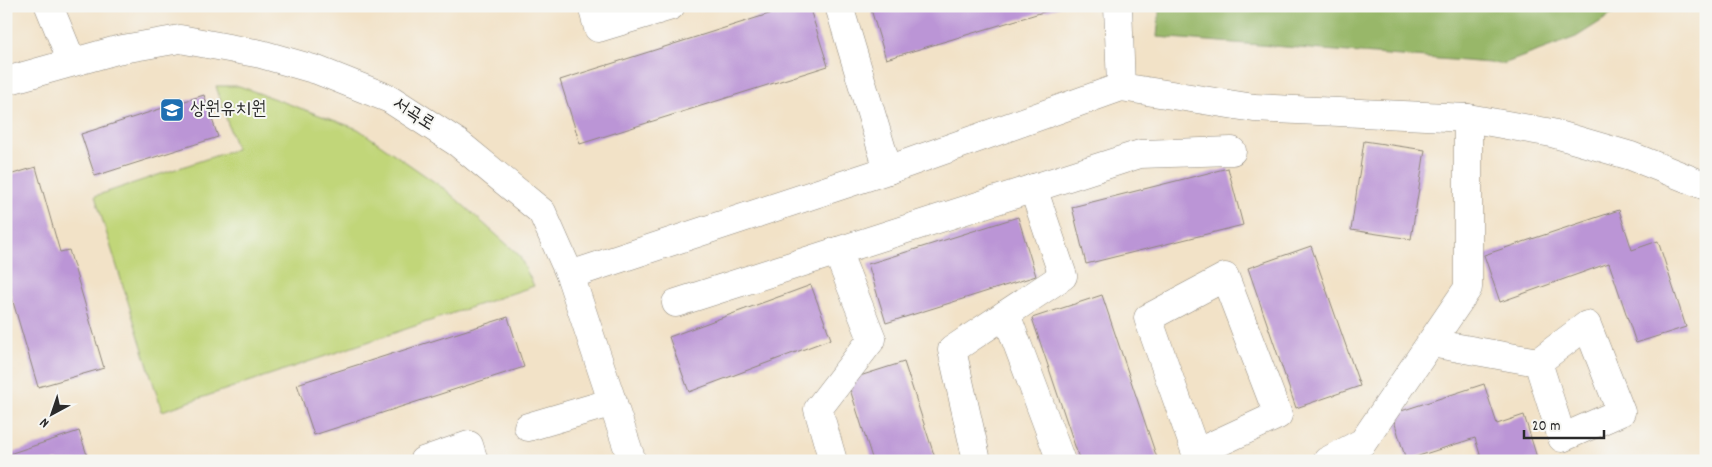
<svg xmlns="http://www.w3.org/2000/svg" width="1712" height="467" font-family="Dekko,'Poor Story',sans-serif">
  <style>
    .green { fill: #c1d679; stroke: #768052 }
    .forest { fill: #98b769; stroke: #62714a }
    .building { fill: #bb95d6 }
    .lines { fill: none; stroke-linecap: round; stroke-linejoin: round }
    .minor-casing { stroke: #8e8679; stroke-width: 29 }
    .minor { stroke: #fff; stroke-width: 28 }
    .labels { text-anchor: middle; dominant-baseline: central; stroke-width: 4; stroke-linejoin: round; paint-order: stroke }
    .poi-label { font-size: 19px; fill: #2b2b2b; stroke: #f6f6f2; text-anchor: start }
    .street-label { font-size: 19px; fill: #2b2b2b; stroke: #f6f6f2 }
  </style>
  <rect width="100%" height="100%" fill="#f6f6f2"/>
  <filter id="ink" filterUnits="userSpaceOnUse"><feTurbulence type="fractalNoise" baseFrequency=".02" numOctaves="2"/><feDisplacementMap in="SourceGraphic" scale="10" xChannelSelector="R" yChannelSelector="G"/><feConvolveMatrix kernelMatrix="1 2 1 2 8 2 1 2 1" color-interpolation-filters="sRGB"/></filter>
  <filter id="wash" filterUnits="userSpaceOnUse"><feTurbulence type="fractalNoise" baseFrequency=".0096" numOctaves="4" result="noise"/><feDisplacementMap in="SourceGraphic" scale="20" xChannelSelector="R" yChannelSelector="G"/><feGaussianBlur stdDeviation="1.12" result="paint"/><feColorMatrix in="noise" values="0 0 0 0 0 0 0 0 0 0 0 0 0 0 0 0 0 1.4 0 .05"/><feComposite in="paint" operator="in"/></filter>
  <g filter="url(#wash)">
    <rect width="100%" height="100%" fill="#f2e2c7"/>
    <!-- green -->
    <path class="green" d="M216,86H239L358,129L446,190L519,255L534,286L162,411L95,196L236,149Z"/>
    <!-- forest -->
    <path class="forest" d="M1160,6H1625L1576,37L1503,64L1157,37Z"/>
    <g id="blocks">
      <!-- building -->
      <g class="building">
        <path d="M794,6H809L828,66L580,144L560,80Z"/>
        <path d="M870,6H1060V7L886,59Z"/>
        <path d="M204,95L218,137L95,176L81,134Z"/>
        <path d="M1364,141L1425,150L1411,239L1351,230Z"/>
        <path d="M36,167L60,252L69,250L104,368L38,387L6,278V176Z"/>
        <path d="M1228,168L1243,225L1086,264L1072,207Z"/>
        <path d="M1619,210L1632,250L1658,241L1686,327L1636,343L1609,263L1500,302L1484,255Z"/>
        <path d="M1018,217L1036,276L886,323L868,264Z"/>
        <path d="M1311,246L1360,386L1296,408L1248,268Z"/>
        <path d="M811,285L831,339L689,392L669,337Z"/>
        <path d="M1102,295L1158,461H1080L1032,318Z"/>
        <path d="M508,317L524,367L314,435L297,384Z"/>
        <path d="M904,362L936,461H873L847,380Z"/>
        <path d="M1484,384L1497,424L1524,415L1538,461H1482L1475,438L1406,460L1392,414Z"/>
        <path d="M79,431L89,461H6V455Z"/>
      </g>
    </g>
  </g>
  <g filter="url(#ink)">
    <use href="#blocks" fill-opacity="0" stroke="#8e8679" stroke-width="1"/>
    <g class="lines">
      <defs>
        <g id="minor">
          <path d="M49,6L72,62"/>
          <path d="M592,6L598,28L671,6"/>
          <path d="M839,6L888,170"/>
          <path d="M1118,6L1121,87"/>
          <path d="M6,81L117,50L180,39L261,54L317,70L390,99L458,143L542,212L570,275L632,461"/>
          <path d="M570,275L888,170L1121,87L1254,108L1468,118L1552,133L1631,156L1706,186"/>
          <path d="M676,303L1140,154L1232,151"/>
          <path d="M1006,314L1061,461"/>
          <path d="M1431,343L1538,362L1562,438L1621,412L1587,325L1538,362"/>
          <path d="M528,427L613,402"/>
          <path d="M1196,453L1278,415L1225,277L1148,318L1196,453L1199,461"/>
          <path d="M423,461L469,445L474,461"/>
          <path d="M833,461L818,409L872,339L837,251"/>
          <path d="M977,461L952,350L1063,276L1033,188"/>
          <path d="M1327,461L1363,442L1468,288V118"/>
        </g>
      </defs>
      <!-- minor casing -->
      <use href="#minor" class="minor-casing"/>
      <!-- minor -->
      <use href="#minor" class="minor"/>
    </g>
  </g>
  <!-- icons -->
  <defs>
    <symbol id="school-square" viewBox="-11 -11 22 22"><rect x="-9" y="-9" width="18" height="18" rx="4" fill="#1f6fb2" stroke="#f6f6f2"/><path d="M0-5L7-2L0 1L-7-2ZM-4 1L0 2.5L4 1V4Q0 6-4 4Z" fill="#fff"/></symbol>
  </defs>
  <g fill-rule="evenodd">
    <use href="#school-square" x="158" y="96" width="28" height="28"/>
  </g>
  <g class="labels">
    <!-- poi labels -->
    <g class="poi-label">
      <text x="190" y="110">상원유치원</text>
    </g>
    <!-- street labels -->
    <g class="street-label">
      <text transform="translate(413 115) rotate(32)">서곡로</text>
    </g>
  </g>
  <!-- margin -->
  <rect width="1712" height="467" fill="none" stroke="#f6f6f2" stroke-width="25"/>
  <!-- north arrow -->
  <g transform="translate(52 414) rotate(220)" stroke="#f6f6f2" stroke-width="4" paint-order="stroke">
  <path d="M0-4L9 19L0 12L-9 19Z" fill="#2b2b2b"/>
  <text y="-8" font-size="14" font-weight="bold" text-anchor="middle" fill="#2b2b2b">N</text>
  </g>
  <!-- scale -->
  <path d="M1524 430v8h80v-8" fill="none" stroke="#2b2b2b" stroke-width="2.5"/>
  <text x="1532" y="430" font-size="15" fill="#2b2b2b" stroke="#f6f6f2" stroke-width="4" paint-order="stroke">20 m</text>
</svg>
